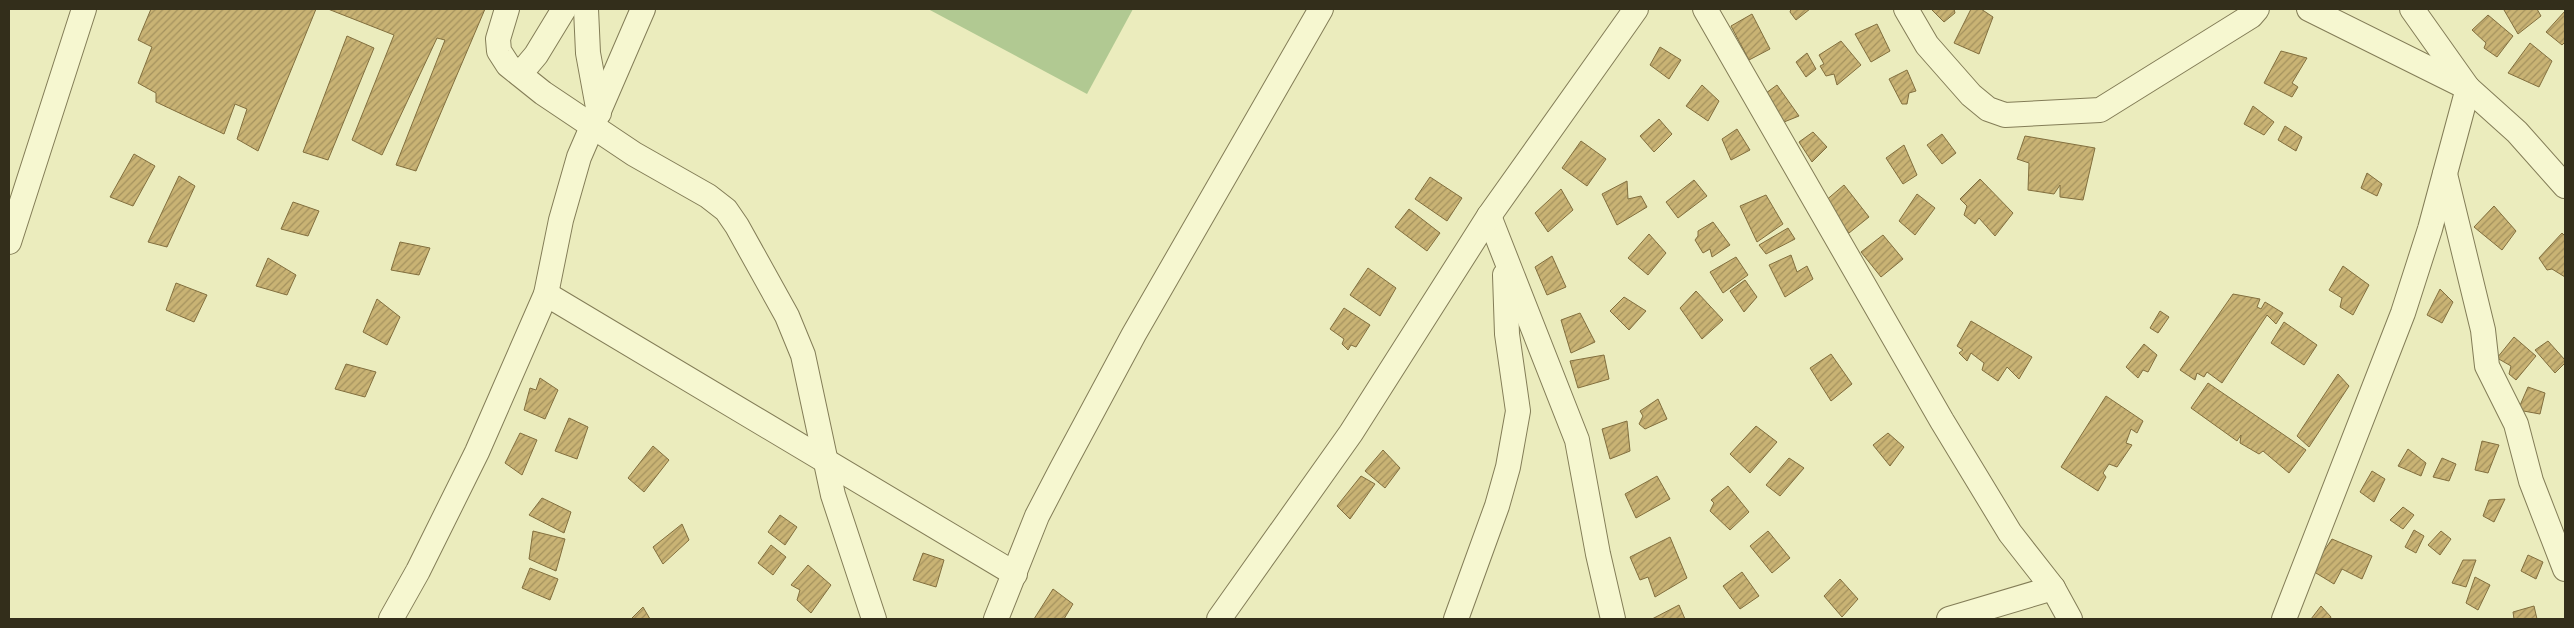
<svg xmlns="http://www.w3.org/2000/svg" width="2574" height="628" font-family="'Playfair Display',serif">
  <style>
    .pitch { fill: #b1c992 }
    .building { fill: url(#building-hatch); stroke: #826f3e }
    .lines { fill: none; stroke-linecap: round; stroke-linejoin: round }
    .minor-casing { stroke: #837d57; stroke-width: 26 }
    .minor { stroke: #f6f7d0; stroke-width: 24 }
  </style>
  <defs>
    <pattern id="building-hatch" width="6" height="6" patternUnits="userSpaceOnUse" patternTransform="scale(1.25)"><rect width="6" height="6" fill="#c9b374"/><path d="M-1 1l2-2M0 6l6-6M5 7l2-2" fill="none" stroke="#a4925e"/></pattern>
  </defs>
  <rect width="100%" height="100%" fill="#ebecbd"/>
  <!-- pitch -->
  <path class="pitch" d="M928,9H1133L1087,94Z"/>
  <!-- building -->
  <g class="building">
    <path d="M151,9H316L258,151L237,139L247,109L235,104L224,134L156,102V93L138,83L152,47L138,40Z"/>
    <path d="M328,9H485L416,171L396,165L445,40L437,38L382,155L352,140L394,35Z"/>
    <path d="M1791,9H1810L1796,20L1790,12Z"/>
    <path d="M1931,9H1954L1955,13L1944,22Z"/>
    <path d="M1971,9H1981L1993,17L1979,54L1954,43Z"/>
    <path d="M2506,9H2537L2541,16L2518,34L2504,10Z"/>
    <path d="M2565,11V42L2562,45L2546,32Z"/>
    <path d="M1752,14L1770,49L1749,60L1731,26Z"/>
    <path d="M2488,15L2513,36L2497,57L2484,48L2486,43L2472,30Z"/>
    <path d="M1877,24L1890,51L1871,62L1855,34Z"/>
    <path d="M347,36L374,48L328,160L303,152Z"/>
    <path d="M1841,41L1861,65L1837,85L1834,74L1826,76L1820,66L1824,64L1819,55Z"/>
    <path d="M2530,43L2552,61L2539,87L2508,73Z"/>
    <path d="M1660,47L1681,60L1669,79L1650,65Z"/>
    <path d="M2281,51L2307,58L2292,83L2298,87L2292,97L2264,83Z"/>
    <path d="M1807,53L1816,69L1806,77L1796,62Z"/>
    <path d="M1907,70L1916,91L1909,93L1907,104H1902L1889,79Z"/>
    <path d="M1702,85L1719,101L1708,121L1686,106Z"/>
    <path d="M1777,85L1799,116L1779,124L1766,93Z"/>
    <path d="M2253,106L2274,122L2264,135L2244,124Z"/>
    <path d="M1659,119L1672,134L1654,152L1640,136Z"/>
    <path d="M2285,126L2302,137L2296,151L2278,140Z"/>
    <path d="M1737,129L1750,150L1731,160L1722,139Z"/>
    <path d="M1813,132L1827,147L1812,162L1799,142Z"/>
    <path d="M1942,134L1956,153L1942,164L1927,145Z"/>
    <path d="M2025,136L2095,148L2083,200L2060,197V185L2054,194L2028,190L2029,163L2017,159Z"/>
    <path d="M1581,141L1606,159L1587,186L1562,168Z"/>
    <path d="M1904,145L1917,175L1903,184L1886,158Z"/>
    <path d="M134,154L155,166L133,206L110,197Z"/>
    <path d="M2367,173L2382,184L2377,196L2361,188Z"/>
    <path d="M179,176L195,186L167,247L148,242Z"/>
    <path d="M1430,177L1462,198L1447,221L1415,199Z"/>
    <path d="M1980,179L2013,213L1995,236L1979,218L1975,224L1964,215L1967,206L1960,199Z"/>
    <path d="M1694,180L1707,196L1678,218L1666,202Z"/>
    <path d="M1627,181L1628,199L1641,196L1647,207L1617,225L1602,194Z"/>
    <path d="M1844,185L1869,217L1849,233L1824,202Z"/>
    <path d="M1561,189L1573,210L1548,232L1535,213Z"/>
    <path d="M1917,194L1935,208L1915,235L1899,221Z"/>
    <path d="M1766,195L1783,224L1757,242L1740,206Z"/>
    <path d="M293,202L319,211L308,236L281,229Z"/>
    <path d="M2494,206L2516,231L2502,250L2474,227Z"/>
    <path d="M1409,209L1440,233L1427,251L1395,227Z"/>
    <path d="M1713,222L1730,245L1712,257L1710,249L1703,253L1695,240L1698,236V231Z"/>
    <path d="M1788,228L1795,239L1766,254L1759,245Z"/>
    <path d="M2562,233L2565,236V277L2552,269L2547,270L2539,258Z"/>
    <path d="M1649,234L1666,253L1648,275L1628,258Z"/>
    <path d="M1883,235L1903,259L1881,277L1861,252Z"/>
    <path d="M400,242L430,248L419,275L391,270Z"/>
    <path d="M1791,255L1797,272L1807,266L1813,279L1785,297L1769,265Z"/>
    <path d="M1552,256L1566,287L1547,295L1535,267Z"/>
    <path d="M1736,257L1748,275L1723,293L1710,272Z"/>
    <path d="M268,258L296,275L287,295L256,286Z"/>
    <path d="M2343,266L2369,285L2353,315L2340,307L2342,298L2329,290Z"/>
    <path d="M1368,268L1396,288L1380,316L1350,295Z"/>
    <path d="M1745,280L1757,297L1744,312L1730,291Z"/>
    <path d="M176,283L207,295L194,322L166,310Z"/>
    <path d="M2440,289L2453,302L2442,323L2427,315Z"/>
    <path d="M1696,291L1723,320L1702,339L1680,308Z"/>
    <path d="M2233,294L2260,299L2257,307L2261,309L2265,302L2283,313L2276,324L2267,315L2222,383L2207,372L2204,377L2197,373L2195,380L2180,370Z"/>
    <path d="M1624,297L1646,311L1629,330L1610,311Z"/>
    <path d="M377,299L400,317L387,345L363,332Z"/>
    <path d="M1344,308L1370,325L1356,347L1351,345L1348,350L1342,344L1344,339L1330,329Z"/>
    <path d="M2160,311L2169,317L2158,333L2150,328Z"/>
    <path d="M1580,313L1595,342L1571,353L1561,320Z"/>
    <path d="M1971,321L2032,357L2019,379L2007,367L1998,381L1982,370L1984,363L1971,353L1967,361L1959,353L1963,350L1957,346Z"/>
    <path d="M2284,322L2317,345L2304,365L2271,343Z"/>
    <path d="M2514,337L2536,356L2516,380L2509,374L2511,366L2497,358Z"/>
    <path d="M2548,341L2565,360V363L2555,373L2535,350Z"/>
    <path d="M2144,344L2157,355L2148,372L2143,370L2138,378L2126,367Z"/>
    <path d="M1831,354L1852,384L1831,401L1810,368Z"/>
    <path d="M1604,355L1609,379L1578,388L1570,361Z"/>
    <path d="M346,364L376,372L365,397L335,389Z"/>
    <path d="M2338,374L2349,386L2309,447L2297,436Z"/>
    <path d="M540,378L558,390L545,419L524,410L530,388L536,390Z"/>
    <path d="M2208,383L2306,450L2289,473L2263,451L2259,454L2240,443L2241,435L2237,441L2191,408Z"/>
    <path d="M2528,387L2545,393L2540,414L2518,410Z"/>
    <path d="M2106,396L2143,421L2137,433L2131,429L2126,443L2132,445L2117,467L2109,464L2103,473L2106,477L2098,491L2061,467Z"/>
    <path d="M1658,399L1667,419L1645,429L1639,424L1643,416L1640,411Z"/>
    <path d="M569,418L588,427L577,459L555,451Z"/>
    <path d="M1627,421L1630,451L1610,459L1602,429Z"/>
    <path d="M1756,426L1777,442L1750,473L1730,454Z"/>
    <path d="M520,433L537,440L522,475L505,463Z"/>
    <path d="M1888,433L1904,447L1890,466L1873,445Z"/>
    <path d="M2482,441L2499,445L2488,473L2475,470Z"/>
    <path d="M653,446L669,460L644,492L628,478Z"/>
    <path d="M2408,449L2426,463L2421,476L2398,466Z"/>
    <path d="M1383,450L1400,468L1385,488L1365,471Z"/>
    <path d="M1789,458L1804,468L1780,496L1766,485Z"/>
    <path d="M2442,458L2456,464L2449,481L2433,477Z"/>
    <path d="M2372,471L2385,479L2374,502L2360,492Z"/>
    <path d="M1361,476L1375,484L1350,519L1337,506Z"/>
    <path d="M1657,476L1670,499L1636,518L1625,494Z"/>
    <path d="M1728,486L1749,512L1730,530L1710,511L1714,503L1711,500Z"/>
    <path d="M542,498L571,512L564,533L529,515Z"/>
    <path d="M2505,499L2494,522L2483,516L2489,500Z"/>
    <path d="M2403,507L2414,515L2403,529L2390,520Z"/>
    <path d="M780,515L797,527L785,545L768,532Z"/>
    <path d="M682,524L689,540L663,564L653,547Z"/>
    <path d="M2414,530L2424,536L2416,553L2405,547Z"/>
    <path d="M533,531L565,539L556,571L529,559Z"/>
    <path d="M1768,531L1790,558L1772,573L1750,546Z"/>
    <path d="M2441,531L2451,539L2440,555L2428,545Z"/>
    <path d="M1670,537L1687,578L1655,597L1648,577L1640,580L1630,557Z"/>
    <path d="M2332,539L2372,556L2362,579L2342,569L2334,584L2311,570Z"/>
    <path d="M771,545L786,557L773,575L758,563Z"/>
    <path d="M923,553L944,560L936,587L913,580Z"/>
    <path d="M2528,555L2543,562L2536,579L2521,571Z"/>
    <path d="M2463,560H2476L2466,587L2452,583Z"/>
    <path d="M808,565L831,585L811,613L797,600L800,590L791,585Z"/>
    <path d="M530,568L558,579L550,600L522,588Z"/>
    <path d="M1742,572L1759,596L1740,609L1723,586Z"/>
    <path d="M2475,577L2490,585L2478,610L2466,603Z"/>
    <path d="M1840,579L1858,599L1842,617L1824,596Z"/>
    <path d="M1053,589L1073,604L1064,619H1034Z"/>
    <path d="M1679,605L1685,619H1652Z"/>
    <path d="M2321,606L2331,617L2330,619H2311Z"/>
    <path d="M2534,606L2537,619H2514L2513,612Z"/>
    <path d="M643,607L650,619H631Z"/>
  </g>
  <g class="lines">
    <defs>
      <g id="minor">
        <path d="M507,9L498,39L499,51L508,65L543,93L634,154L708,196L726,210L737,226L787,316L803,355L833,495L874,619"/>
        <path d="M586,9L588,53L599,113"/>
        <path d="M1705,9L1942,421L2010,533L2053,588L2070,619"/>
        <path d="M1906,9L1927,45L1971,95L1988,109L2005,115L2100,110L2251,16L2257,9"/>
        <path d="M2309,9L2468,88L2517,132L2565,186"/>
        <path d="M520,74L536,55L564,9"/>
        <path d="M2445,174L2483,330L2487,366L2516,424L2531,481L2565,569"/>
        <path d="M1489,216L1577,440L1598,554L1613,619"/>
        <path d="M9,242L84,9"/>
        <path d="M546,294L1015,574"/>
        <path d="M391,619L418,571L477,452L546,294L561,220L579,157L643,9"/>
        <path d="M996,619L1037,516L1062,468L1134,334L1321,9"/>
        <path d="M1219,619L1351,433L1489,216L1636,9"/>
        <path d="M1456,619L1497,506L1508,467L1518,411L1507,334L1505,275"/>
        <path d="M1949,619L2053,588"/>
        <path d="M2284,619L2403,313L2430,229L2468,88L2412,9"/>
      </g>
    </defs>
    <!-- minor casing -->
    <use href="#minor" class="minor-casing"/>
    <!-- minor -->
    <use href="#minor" class="minor"/>
  </g>
  <!-- border -->
  <rect width="2574" height="628" fill="none" stroke="#332e1b" stroke-width="20"/>
</svg>
